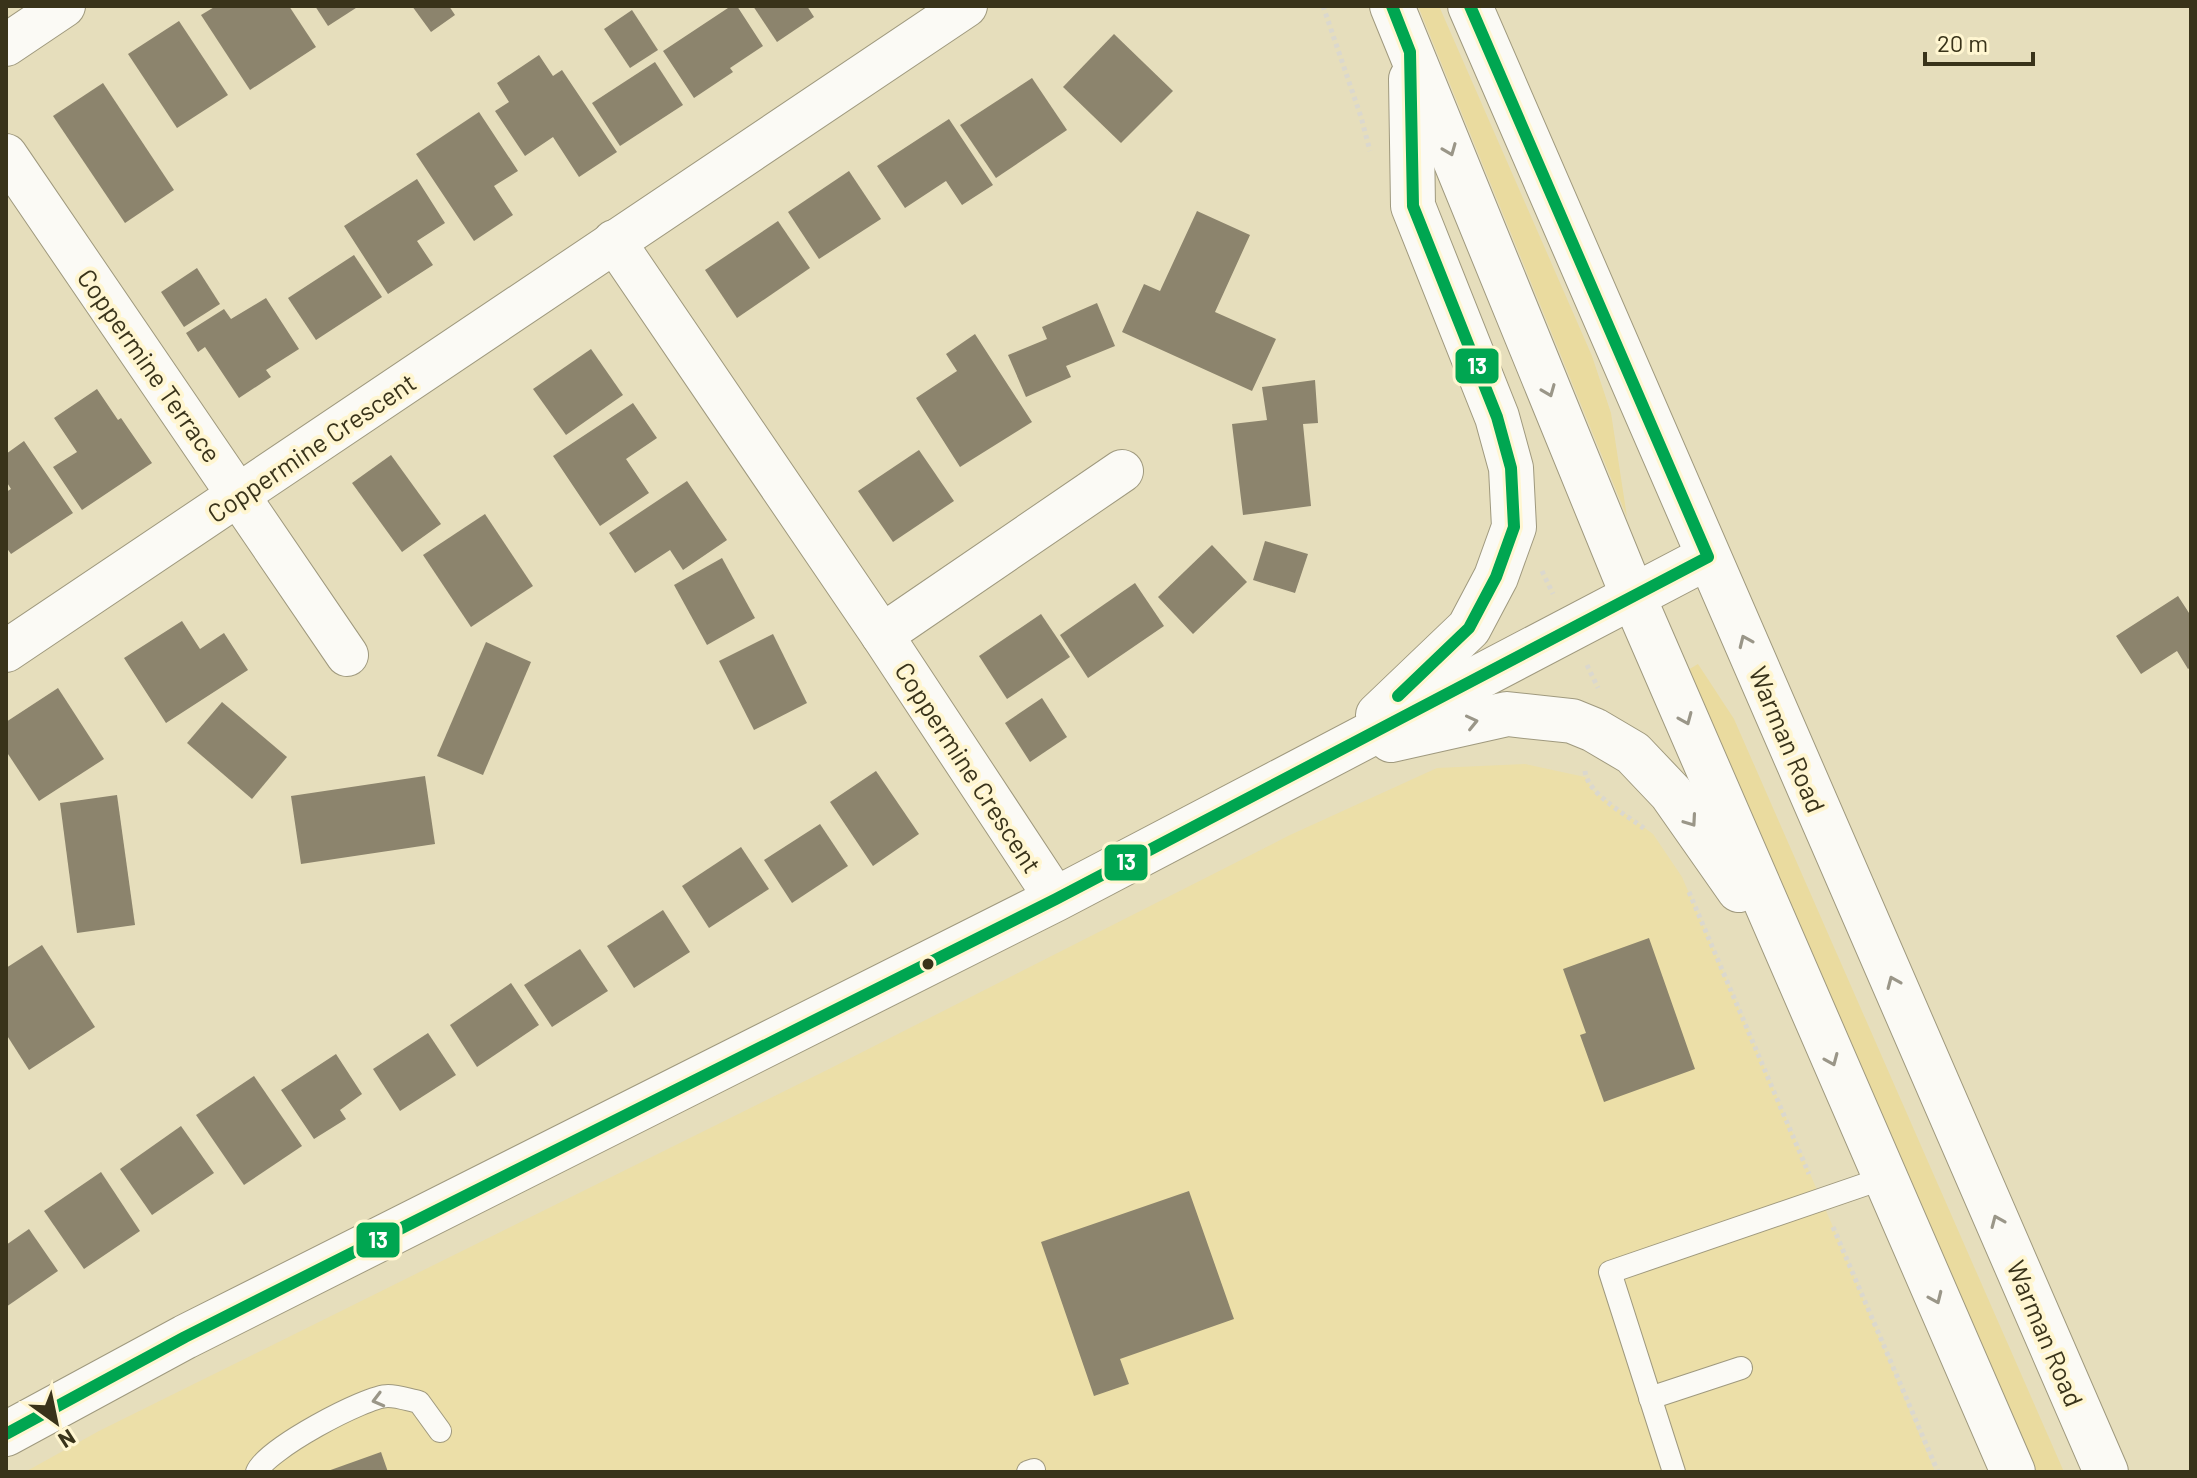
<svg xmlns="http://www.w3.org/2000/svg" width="2197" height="1478" font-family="Barlow,sans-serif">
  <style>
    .built { fill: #ecdfa8 }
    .green { fill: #eadb9f }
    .building { fill: #8c846d }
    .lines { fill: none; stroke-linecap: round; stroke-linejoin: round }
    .lane-casing { stroke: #9f997e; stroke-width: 24 }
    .street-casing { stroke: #9f997e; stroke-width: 44 }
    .secondary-casing { stroke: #9f997e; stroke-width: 46 }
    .path { stroke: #dbd8ce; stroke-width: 5; stroke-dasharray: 4 4; stroke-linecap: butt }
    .lane { stroke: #fbfaf5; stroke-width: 22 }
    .street { stroke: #fbfaf5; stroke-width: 42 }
    .secondary { stroke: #fbfaf5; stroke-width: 44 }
    .bus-1-casing { stroke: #fff6d1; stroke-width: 18 }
    .bus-1 { stroke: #00a651; stroke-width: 12 }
    .oneway { stroke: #9a9688 }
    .bus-dot { fill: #39331a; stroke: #fff6d1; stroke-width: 3 }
    .labels { text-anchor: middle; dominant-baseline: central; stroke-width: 8; stroke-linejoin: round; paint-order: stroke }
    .street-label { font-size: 26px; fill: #39331a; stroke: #fff6d1 }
    .line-badge { stroke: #fff6d1; stroke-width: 3 }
    .badge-label { font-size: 22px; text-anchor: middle; font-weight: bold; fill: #fff }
  </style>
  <rect width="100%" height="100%" fill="#e6debc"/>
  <!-- built -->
  <path class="built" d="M1525,764L1585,777L1593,791L1653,834L1682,877L1836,1234L1935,1472H25L99,1431L827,1070L1290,835L1437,768Z"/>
  <!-- green -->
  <g class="green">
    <path d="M1418,6H1439L1592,356L1611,413L1627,517Z"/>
    <path d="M1698,664L1734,719L2064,1472H2037L1688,670Z"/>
  </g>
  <!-- building -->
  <g class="building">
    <path d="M216,6H289L316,47L250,90L201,15Z"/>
    <path d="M315,6H359L328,26Z"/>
    <path d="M412,6H449L455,15L431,32Z"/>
    <path d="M731,6H737L763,46L730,68L733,72L694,98L663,51Z"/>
    <path d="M753,6H807L814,17L777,42Z"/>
    <path d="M632,10L658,50L630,68L604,29Z"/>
    <path d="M179,21L228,95L177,128L128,54Z"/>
    <path d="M1114,34L1173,91L1121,143L1063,87Z"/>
    <path d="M539,55L553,76L562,70L617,152L579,177L553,137L525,156L495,111L509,102L497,83Z"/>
    <path d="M655,62L683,105L620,146L592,103Z"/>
    <path d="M1032,78L1067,130L996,178L960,125Z"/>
    <path d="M103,83L174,190L125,223L53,116Z"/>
    <path d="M479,112L518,171L494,186L513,215L474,241L416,154Z"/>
    <path d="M949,119L993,185L962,205L946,181L905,208L877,166Z"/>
    <path d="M849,171L881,219L819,259L788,212Z"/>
    <path d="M417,179L445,223L417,241L433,265L388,294L344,226Z"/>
    <path d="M1197,211L1250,235L1215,312L1276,339L1252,391L1122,332L1144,284L1160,291Z"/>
    <path d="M778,221L810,268L737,318L705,270Z"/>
    <path d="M354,255L382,297L316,340L288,298Z"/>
    <path d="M197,268L220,304L184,327L161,292Z"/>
    <path d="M266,298L299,349L266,370L271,377L239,398L205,347L198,352L186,333L224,309L231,319Z"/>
    <path d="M1097,303L1115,346L1066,366L1071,377L1026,397L1008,355L1047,339L1042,327Z"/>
    <path d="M975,334L1032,422L960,467L916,398L957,371L946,354Z"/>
    <path d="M591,349L623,395L566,435L533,389Z"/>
    <path d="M1315,380L1318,423L1303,424L1311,506L1243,515L1232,424L1267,420L1262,387Z"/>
    <path d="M97,389L118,420L121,418L152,463L82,510L53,467L77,452L54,418Z"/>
    <path d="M633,403L657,438L626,459L649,493L600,526L553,456Z"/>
    <path d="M24,441L73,513L11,554L6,547V492L11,489L6,481V454Z"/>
    <path d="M919,450L954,501L893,542L858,491Z"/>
    <path d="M391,455L441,524L402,552L352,483Z"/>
    <path d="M687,481L727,540L683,570L670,550L635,573L609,533Z"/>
    <path d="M485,514L533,586L471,627L423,555Z"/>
    <path d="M1265,541L1308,554L1295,593L1253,580Z"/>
    <path d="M1212,545L1247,582L1193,634L1158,597Z"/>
    <path d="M722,558L755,618L707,645L674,585Z"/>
    <path d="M1135,583L1164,626L1088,678L1060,635Z"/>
    <path d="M2178,596L2191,616V667L2188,669L2177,651L2141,674L2116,636Z"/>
    <path d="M1041,614L1070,657L1007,699L979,656Z"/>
    <path d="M182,621L200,649L224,633L248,670L166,723L124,658Z"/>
    <path d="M773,634L807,703L754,730L719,661Z"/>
    <path d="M486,642L531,662L483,775L437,756Z"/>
    <path d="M58,688L104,759L39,801L6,751V722Z"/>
    <path d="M1042,698L1067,737L1030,762L1005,723Z"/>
    <path d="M222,702L287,757L252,799L187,743Z"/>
    <path d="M876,771L919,834L873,866L830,802Z"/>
    <path d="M425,776L435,844L301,864L291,796Z"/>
    <path d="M117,795L135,925L77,933L60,803Z"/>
    <path d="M820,824L848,866L792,903L764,860Z"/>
    <path d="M741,847L769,889L709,928L682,886Z"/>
    <path d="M663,910L690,952L634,988L607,946Z"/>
    <path d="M1649,938L1695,1069L1604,1102L1580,1035L1586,1033L1563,969Z"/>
    <path d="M42,945L95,1027L29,1070L6,1034V968Z"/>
    <path d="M580,949L608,991L552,1027L524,985Z"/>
    <path d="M511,983L539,1025L477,1067L450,1025Z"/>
    <path d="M428,1033L456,1075L400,1111L373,1069Z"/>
    <path d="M336,1054L362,1094L340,1110L346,1119L314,1139L281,1090Z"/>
    <path d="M254,1076L302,1146L244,1185L196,1115Z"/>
    <path d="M181,1126L214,1173L152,1215L120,1169Z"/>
    <path d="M101,1172L140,1231L84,1269L44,1211Z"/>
    <path d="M1189,1191L1234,1319L1120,1359L1129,1384L1094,1396L1041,1242Z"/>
    <path d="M29,1229L58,1271L6,1307V1245Z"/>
    <path d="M381,1452L388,1472H325Z"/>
  </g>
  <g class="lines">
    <defs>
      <g id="lane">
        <path d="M1650,1398L1741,1368"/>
        <path d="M257,1472C265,1450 365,1396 388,1396C398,1396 409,1400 419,1402L440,1431"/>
        <path d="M1028,1472L1034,1470"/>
        <path d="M1674,1472L1610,1272L1884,1178"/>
      </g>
      <g id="street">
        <path d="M6,45L64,6"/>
        <path d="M6,155L347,655"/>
        <path d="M614,241L882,635L1056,899"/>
        <path d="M882,635L1122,471"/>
        <path d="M6,651L966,6"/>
      </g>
      <g id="secondary">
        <path d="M1392,6L1633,596L2013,1472"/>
        <path d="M1470,6L2106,1472"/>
        <path d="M1378,715L1469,628L1496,577L1514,527L1511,468L1497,417L1413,206L1411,79"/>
        <path d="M1391,740L1507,714L1572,721L1594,730L1633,753L1671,793L1739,890"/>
        <path d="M6,1434L185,1337L1056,899L1708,557"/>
      </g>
    </defs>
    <!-- lane casing -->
    <use href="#lane" class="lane-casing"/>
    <!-- street casing -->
    <use href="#street" class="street-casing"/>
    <!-- secondary casing -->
    <use href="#secondary" class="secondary-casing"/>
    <!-- path -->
    <g class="path">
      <path d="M1323,6L1361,117L1370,151"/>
      <path d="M1542,571L1553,594"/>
      <path d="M1587,665L1598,688"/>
      <path d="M1585,771C1587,794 1627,815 1645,829"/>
      <path d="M1689,892L1809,1174"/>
      <path d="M1833,1227L1938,1472"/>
    </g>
    <!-- lane -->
    <use href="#lane" class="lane"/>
    <!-- street -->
    <use href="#street" class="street"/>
    <!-- secondary -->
    <use href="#secondary" class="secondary"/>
    <defs>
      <g id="bus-1">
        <path d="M1392,6L1410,52L1413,206L1497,417L1511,468L1514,527L1496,577L1469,628L1398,696"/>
        <path d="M6,1434L185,1337L1056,899L1708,557L1470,6"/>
      </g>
    </defs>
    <!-- bus-1 casing -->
    <use href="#bus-1" class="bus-1-casing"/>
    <!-- bus-1 -->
    <use href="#bus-1" class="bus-1"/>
  </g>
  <!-- one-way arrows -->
  <defs><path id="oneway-chevron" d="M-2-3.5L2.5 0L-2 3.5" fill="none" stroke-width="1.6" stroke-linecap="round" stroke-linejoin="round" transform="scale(2)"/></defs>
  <g class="oneway">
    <use href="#oneway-chevron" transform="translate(1450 150) rotate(68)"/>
    <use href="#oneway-chevron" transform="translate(1549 391) rotate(68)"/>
    <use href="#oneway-chevron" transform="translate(1745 641) rotate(-114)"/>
    <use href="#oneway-chevron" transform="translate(1686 719) rotate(67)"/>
    <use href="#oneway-chevron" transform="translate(1472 722) rotate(-13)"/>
    <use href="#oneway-chevron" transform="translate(1691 821) rotate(55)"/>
    <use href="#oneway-chevron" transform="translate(1893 982) rotate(-113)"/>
    <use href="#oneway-chevron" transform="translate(1832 1060) rotate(67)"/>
    <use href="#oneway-chevron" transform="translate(1997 1221) rotate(-113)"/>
    <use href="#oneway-chevron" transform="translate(1936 1298) rotate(66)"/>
    <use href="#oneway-chevron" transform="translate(378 1400) rotate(165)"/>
  </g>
  <!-- markers -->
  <circle class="bus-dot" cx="928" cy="964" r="7"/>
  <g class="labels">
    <!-- street labels -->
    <g class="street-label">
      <text transform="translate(150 365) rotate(55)">Coppermine Terrace</text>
      <text transform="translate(311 447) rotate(-34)">Coppermine Crescent</text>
      <text transform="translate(1788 739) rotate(67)">Warman Road</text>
      <text transform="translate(969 767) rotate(57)">Coppermine Crescent</text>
      <text transform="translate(2046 1333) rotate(67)">Warman Road</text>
    </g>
  </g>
  <g class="line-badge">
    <rect x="1454" y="347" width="46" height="38" rx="8" fill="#00a651"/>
    <rect x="1103" y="843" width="46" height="39" rx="8" fill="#00a651"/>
    <rect x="355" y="1221" width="46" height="38" rx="8" fill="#00a651"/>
  </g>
  <g class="badge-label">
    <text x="1477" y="374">13</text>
    <text x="1126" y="870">13</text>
    <text x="378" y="1248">13</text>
  </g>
  <!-- border -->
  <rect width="2197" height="1478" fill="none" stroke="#39331a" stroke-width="16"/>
  <!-- north arrow -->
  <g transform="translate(56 1422) rotate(147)" stroke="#fff6d1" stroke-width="6" paint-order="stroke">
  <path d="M0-6L14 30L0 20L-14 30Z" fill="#39331a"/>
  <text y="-12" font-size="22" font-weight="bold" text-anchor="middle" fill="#39331a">N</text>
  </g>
  <!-- scale -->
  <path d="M1925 52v12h108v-12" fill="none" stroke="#39331a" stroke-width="4"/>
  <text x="1937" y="52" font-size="24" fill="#39331a" stroke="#fff6d1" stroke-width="6" paint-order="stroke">20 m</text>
</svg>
